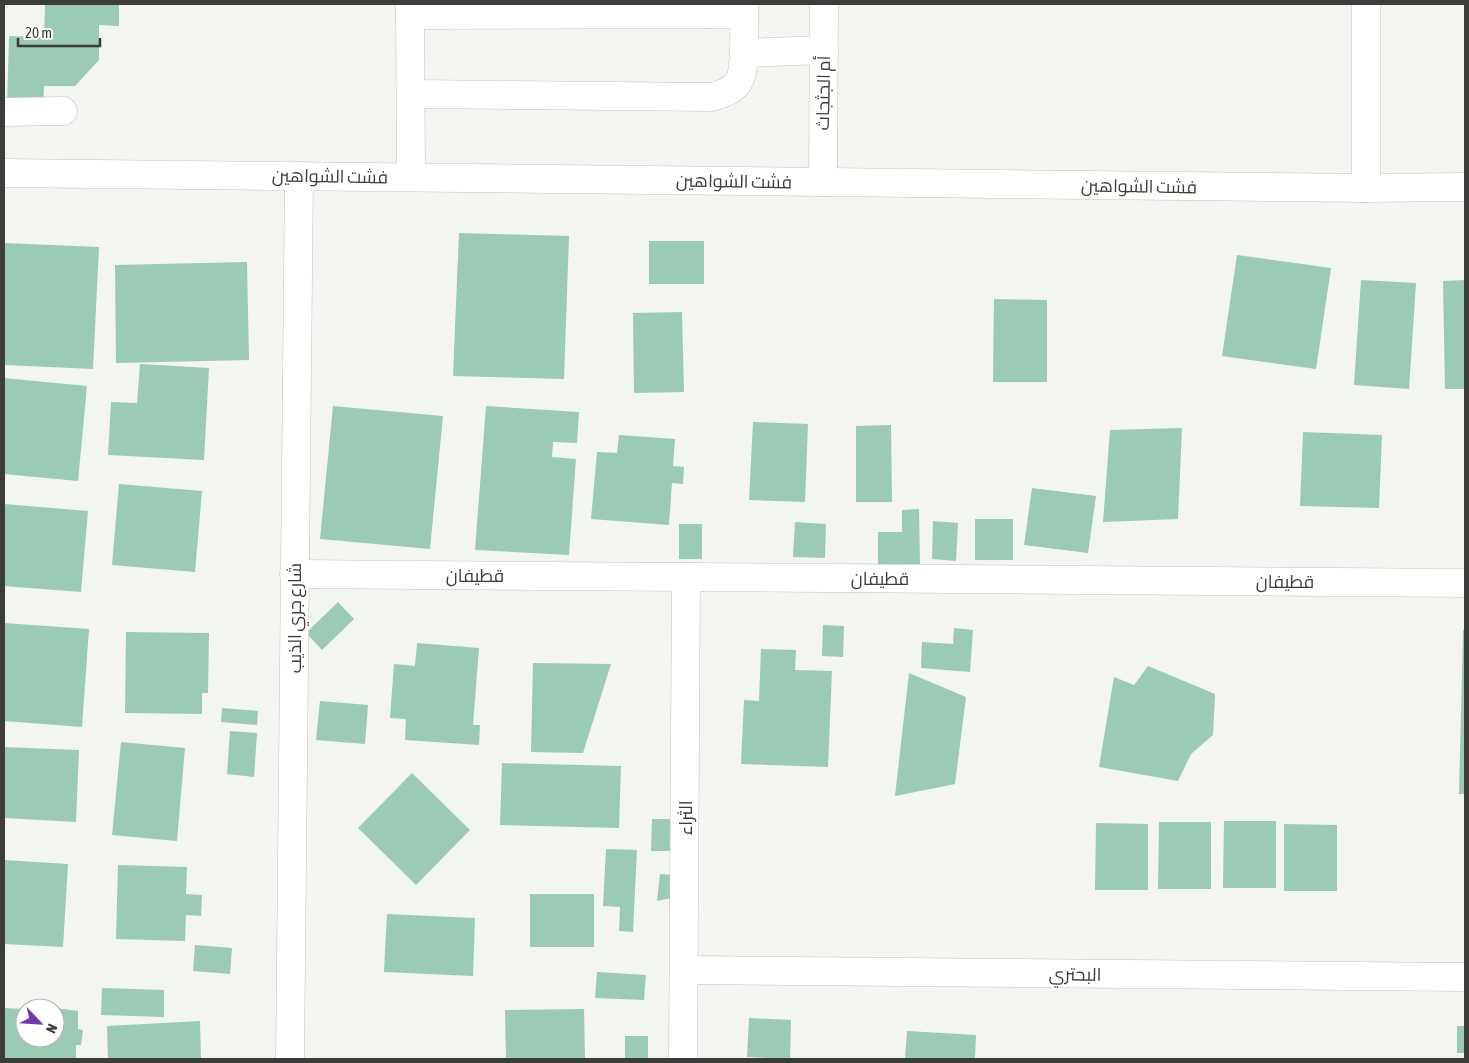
<svg xmlns="http://www.w3.org/2000/svg" width="1469" height="1063" font-family="'Asap Condensed',Cairo,sans-serif">
  <style>
    .building { fill: #9bcbb5 }
    .lines { fill: none; stroke-linecap: round; stroke-linejoin: round }
    .minor-casing { stroke: #c1c3be; stroke-width: 29 }
    .minor { stroke: #fff; stroke-width: 28 }
    .labels { text-anchor: middle; dominant-baseline: central; stroke-width: 4; stroke-linejoin: round; paint-order: stroke }
    .street-label { font-size: 18px; fill: #3c3d3b; stroke: #fff }
  </style>
  <rect width="100%" height="100%" fill="#f2f5f0"/>
  <!-- building -->
  <g class="building">
    <path d="M45,4H119V26L99,25V60L75,86H44L43,108H7L9,36L44,37Z"/>
    <path d="M459,233L569,236L564,379L453,376Z"/>
    <rect x="649" y="241" width="55" height="43"/>
    <path d="M4,243L99,247L93,369L4,365Z"/>
    <path d="M1237,255L1331,268L1316,369L1222,356Z"/>
    <path d="M247,262L249,360L116,363L115,265Z"/>
    <path d="M1361,280L1416,283L1409,389L1354,385Z"/>
    <path d="M1465,280V389H1445L1443,281Z"/>
    <path d="M994,299L1047,300V382H993Z"/>
    <path d="M682,312L684,392L634,393L633,313Z"/>
    <path d="M140,364L209,368L204,460L108,455L111,402L137,403Z"/>
    <path d="M4,378L87,386L78,481L4,474Z"/>
    <path d="M333,406L443,416L430,549L320,539Z"/>
    <path d="M486,406L579,412L577,443L553,442L552,457L576,459L569,555L475,550Z"/>
    <path d="M753,422L808,424L805,502L749,500Z"/>
    <path d="M891,425L892,502H856V426Z"/>
    <path d="M1182,428L1178,519L1103,522L1110,430Z"/>
    <path d="M1303,432L1382,435L1379,508L1300,506Z"/>
    <path d="M619,435L675,439L673,466L684,467L683,484L672,483L669,525L591,519L597,452L617,453Z"/>
    <path d="M119,484L202,491L195,572L112,565Z"/>
    <path d="M1032,488L1096,496L1088,553L1024,545Z"/>
    <path d="M4,504L88,511L81,592L4,586Z"/>
    <path d="M919,509L920,564L878,566V532H902V510Z"/>
    <rect x="975" y="519" width="38" height="41"/>
    <path d="M933,521L958,523L956,561L932,559Z"/>
    <path d="M795,522L826,524L825,558L793,557Z"/>
    <rect x="679" y="524" width="23" height="35"/>
    <path d="M338,602L354,619L322,650L306,633Z"/>
    <path d="M4,623L89,629L82,727L4,721Z"/>
    <path d="M823,625L844,626L843,657L822,656Z"/>
    <path d="M954,628L973,630L970,672L921,668L922,642L953,644Z"/>
    <path d="M1463,630H1465V794H1459Z"/>
    <path d="M126,632L209,633L208,693H202V714L125,713Z"/>
    <path d="M417,643L479,648L473,725H480L479,745L405,740L406,719L390,718L394,664L415,666Z"/>
    <path d="M761,649L796,650L795,670L832,671L828,767L741,764L744,700L759,701Z"/>
    <path d="M533,663L611,664L583,753L531,752Z"/>
    <path d="M1148,666L1215,694L1213,735L1191,754L1178,781L1099,767L1114,677L1134,685Z"/>
    <path d="M909,673L966,697L955,784L895,796Z"/>
    <path d="M320,701L368,705L365,744L316,740Z"/>
    <path d="M222,708L258,711L257,725L221,722Z"/>
    <path d="M230,731L257,733L254,777L227,774Z"/>
    <path d="M121,742L185,748L177,841L112,835Z"/>
    <path d="M4,747L79,750L76,822L4,818Z"/>
    <path d="M502,763L621,766L619,828L500,825Z"/>
    <path d="M412,773L470,830L416,885L358,828Z"/>
    <path d="M652,819H674L673,851H651Z"/>
    <path d="M1224,821H1276V888H1223Z"/>
    <path d="M1159,822H1211V889H1158Z"/>
    <path d="M1096,823L1148,824V890H1095Z"/>
    <path d="M1284,824L1337,825V891H1284Z"/>
    <path d="M606,849L637,850L633,932L619,931L620,907L603,906Z"/>
    <path d="M4,860L68,864L63,947L4,944Z"/>
    <path d="M118,865L187,867L186,894L202,895L201,916L186,915L185,941L116,939Z"/>
    <path d="M660,874L673,875L671,898L657,901Z"/>
    <rect x="530" y="894" width="64" height="53"/>
    <path d="M387,914L475,918L473,976L384,972Z"/>
    <path d="M195,945L232,948L230,974L193,971Z"/>
    <path d="M597,972L646,975L644,1000L595,998Z"/>
    <path d="M102,988L164,990V1017L101,1015Z"/>
    <path d="M4,1008L25,1009V1038H55V1008L78,1011V1029L83,1030L81,1045H76V1059H4Z"/>
    <path d="M584,1009L585,1059H506L505,1010Z"/>
    <path d="M749,1018L791,1020L790,1059L747,1057Z"/>
    <path d="M200,1021L201,1059H108L107,1026Z"/>
    <rect x="1457" y="1026" width="8" height="27"/>
    <path d="M907,1031L976,1035L975,1059H905Z"/>
    <rect x="625" y="1036" width="23" height="23"/>
  </g>
  <g class="lines">
    <defs>
      <g id="minor">
        <path d="M410,4L411,177"/>
        <path d="M410,15L744,14"/>
        <path d="M744,53L824,50"/>
        <path d="M411,94L712,97C723,94 735,90 740,79C746,66 744,19 744,4"/>
        <path d="M4,112L63,111"/>
        <path d="M4,173L1366,188L1465,187"/>
        <path d="M823,182L824,4"/>
        <path d="M1366,188V4"/>
        <path d="M294,574L1465,583"/>
        <path d="M684,970L1465,977"/>
        <path d="M290,1059L299,176"/>
        <path d="M683,1059L686,577"/>
      </g>
    </defs>
    <!-- minor casing -->
    <use href="#minor" class="minor-casing"/>
    <!-- minor -->
    <use href="#minor" class="minor"/>
  </g>
  <g class="labels">
    <!-- street labels -->
    <g class="street-label">
      <text transform="translate(823 93) rotate(-89)">أم الجثجاث</text>
      <text transform="translate(330 176) rotate(1)">فشت الشواهين</text>
      <text transform="translate(734 181) rotate(1)">فشت الشواهين</text>
      <text transform="translate(1139 186) rotate(1)">فشت الشواهين</text>
      <text x="475" y="575">قطيفان</text>
      <text x="880" y="578">قطيفان</text>
      <text x="1285" y="581">قطيفان</text>
      <text transform="translate(294 618) rotate(-90)">شارع جري الذيب</text>
      <text transform="translate(685 818) rotate(-90)">الثراء</text>
      <text transform="translate(1075 974) rotate(1)">البحتري</text>
    </g>
  </g>
  <!-- border -->
  <rect width="1469" height="1063" fill="none" stroke="#3c3d3b" stroke-width="10"/>
  <!-- north arrow -->
  <g transform="translate(40 1023) rotate(115)"><circle r="24" fill="#ffffff" stroke="#b1b1b1"/>
  <path d="M0-4L9 19L0 12L-9 19Z" fill="#7437ad"/>
  <text y="-8" font-size="14" font-weight="bold" text-anchor="middle" fill="#3c3d3b">N</text>
  </g>
  <!-- scale -->
  <path d="M18 38v8h82v-8" fill="none" stroke="#3c3d3b" stroke-width="2.5"/>
  <text x="25" y="38" font-size="15" fill="#3c3d3b" stroke="#ffffff" stroke-width="4" paint-order="stroke">20 m</text>
</svg>
